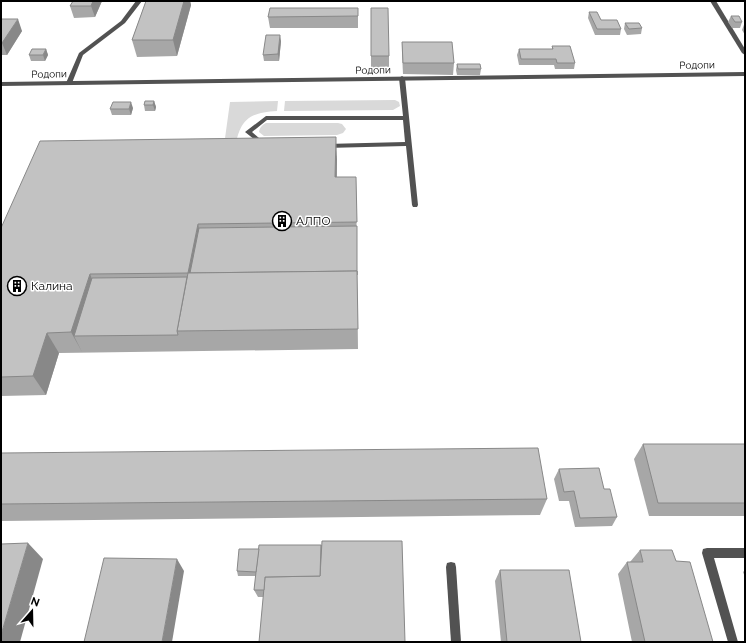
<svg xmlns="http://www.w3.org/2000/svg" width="746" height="643" font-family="Raleway,sans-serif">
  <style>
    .green { fill: #d9d9d9 }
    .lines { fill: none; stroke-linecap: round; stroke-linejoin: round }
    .lane { fill: #525252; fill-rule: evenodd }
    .street { fill: #525252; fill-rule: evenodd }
    .wall { fill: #a7a7a7 }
    .shaded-wall { fill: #888 }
    .building { fill: #c2c2c2; stroke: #888 }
    .labels { text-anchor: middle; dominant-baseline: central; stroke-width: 3; stroke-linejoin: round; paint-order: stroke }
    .far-street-label { font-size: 10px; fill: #000; stroke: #fff }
    .poi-label { font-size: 12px; fill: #000; stroke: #fff; text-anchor: start }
  </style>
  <rect width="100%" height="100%" fill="#fff"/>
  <!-- green -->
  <g class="green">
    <path d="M395,100L399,102L400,106L393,110L284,111L285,101Z"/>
    <path d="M278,101L277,111C242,113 240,124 233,155L222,160L230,102Z"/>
    <path d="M266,123H338L342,124L346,129L343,133L337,135L264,136L259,132C260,127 262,125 266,123Z"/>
  </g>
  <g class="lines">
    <!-- lane -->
    <g class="lane">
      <path d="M136,1H142L125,23L83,55L72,83L67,84L66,83L79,53L121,21Z"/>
      <path d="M710,1H716L745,49V55L742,53Z"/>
      <path d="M402,76L405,78L418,205L417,207H413L412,205L406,146L326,148L323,146L326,144L405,142L403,120H267L252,132L266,144L267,145L264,147L245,132L266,116H403L399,78Z"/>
      <path d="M707,548H745V558H714L738,642H728L702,553L703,549Z"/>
      <path d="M451,562L455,563L456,567L461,642H451L446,567L447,563Z"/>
    </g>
    <!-- street -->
    <path class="street" d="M745,72V76L1,86V82Z"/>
  </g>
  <!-- wall -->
  <g class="wall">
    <path d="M73,1H102L95,17L74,18L70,6Z"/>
    <path d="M146,1H190L191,5L177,56L137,57L132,40Z"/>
    <path d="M358,8V28H270L268,17Z"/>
    <path d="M371,8L389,56V67L371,68Z"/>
    <path d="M589,12L601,20L621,29L620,35H595L588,18Z"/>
    <path d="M731,16L742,22L740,28H732L728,22Z"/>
    <path d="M1,19L22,31L7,55H1Z"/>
    <path d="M745,22V35L742,30Z"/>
    <path d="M625,23L642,28L641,34L627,35L624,29Z"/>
    <path d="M281,41L279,61H264L263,55Z"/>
    <path d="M402,42L454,63L453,75L403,74L402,54Z"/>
    <path d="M552,46L575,63L574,69H555L554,65H519L517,55L519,49H552Z"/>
    <path d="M46,49L48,55L45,61H31L29,55Z"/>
    <path d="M457,64L481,69L480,75H457L456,70Z"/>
    <path d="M154,101L156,107L155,111H145L144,105Z"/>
    <path d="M133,108L131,115H112L110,109Z"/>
    <path d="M337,159V177H356L358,349L59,353L46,395L1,396V228Z"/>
    <path d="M643,444H745V516H649L634,459Z"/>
    <path d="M1,453L547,499L540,515L1,521Z"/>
    <path d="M559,469L604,489L617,517L612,526L575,527L569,501H559L554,479Z"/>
    <path d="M402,541L263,597H258L254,590L256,576H238L237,571L259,549L321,545Z"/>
    <path d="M640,550L676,561L713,642H632L618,574L627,562H630Z"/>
    <path d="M500,570L581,642H501L495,581Z"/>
    <path d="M745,570V577L743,572Z"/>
  </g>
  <!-- shaded-wall -->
  <g class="shaded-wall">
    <path d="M93,1H102L95,17L91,6Z"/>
    <path d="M184,1H190L191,5L177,56L173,40Z"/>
    <path d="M18,19L22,31L7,55L2,43Z"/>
    <path d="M280,35L281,41L279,61L278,54Z"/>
    <path d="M46,49L48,55L45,61L43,55Z"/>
    <path d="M154,101L156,107L155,111L153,105Z"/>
    <path d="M131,102L133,108L131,115L129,109Z"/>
    <path d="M336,137L337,159L336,198L335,177Z"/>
    <path d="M198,224L203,245L197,277L188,273Z"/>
    <path d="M90,274L99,295L74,336L82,352L71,332Z"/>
    <path d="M47,333L59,353L46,395L33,376Z"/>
    <path d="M28,543L43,559L20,642H1V635Z"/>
    <path d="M177,559L184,571L172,642H162Z"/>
  </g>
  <!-- building -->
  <g class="building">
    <path d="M73,1H93L91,6H70Z"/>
    <path d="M146,1H184L173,40H132Z"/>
    <path d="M270,8H358V16L268,17Z"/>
    <path d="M371,8H388L389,56H371Z"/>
    <path d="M589,12H597L601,20H617L621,29H597Z"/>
    <path d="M731,16H739L742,22H735Z"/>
    <path d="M1,19H18L2,43H1Z"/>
    <path d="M625,23H639L642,28L629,29Z"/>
    <path d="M266,35H280L278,54L263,55Z"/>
    <path d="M402,42H452L454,63H403Z"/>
    <path d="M552,46H570L575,63H557L556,59H521L519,49H553Z"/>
    <path d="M32,49H46L43,55H29Z"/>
    <path d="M457,64H480L481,69H458Z"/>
    <path d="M145,101H154L153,105H144Z"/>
    <path d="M113,102H131L129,109H110Z"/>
    <path d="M336,137L335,177H356L357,222L198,224L188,273L90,274L71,332L47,333L33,376L1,377V228L40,141Z"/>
    <path d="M357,226V275V271L190,273L199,228Z"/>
    <path d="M357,271L358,329L177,331L188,273Z"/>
    <path d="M187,277L177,331L178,335L74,336L92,278Z"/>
    <path d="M643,444H745V503H658Z"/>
    <path d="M538,448L547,499L1,504V453Z"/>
    <path d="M599,468L604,489H610L617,517L580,518L574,491L564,492L559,469Z"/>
    <path d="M322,541H402L405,642H259L265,577L320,576Z"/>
    <path d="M28,543L1,635V544Z"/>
    <path d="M259,545H321L320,576L265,577L264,590H254Z"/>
    <path d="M239,549H259L256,572L237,571Z"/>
    <path d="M640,550H672L676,561L690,562L713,642H645L627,562H643Z"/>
    <path d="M104,558L177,559L162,642H84Z"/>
    <path d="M500,570H569L581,642H507Z"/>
  </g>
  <!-- icons -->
  <defs>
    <symbol id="building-ring" viewBox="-11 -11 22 22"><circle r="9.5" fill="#fff" stroke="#000" stroke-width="1.5"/><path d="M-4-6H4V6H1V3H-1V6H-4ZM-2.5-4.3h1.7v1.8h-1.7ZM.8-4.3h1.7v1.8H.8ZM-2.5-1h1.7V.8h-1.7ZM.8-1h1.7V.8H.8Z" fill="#000"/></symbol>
  </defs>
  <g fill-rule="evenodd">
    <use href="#building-ring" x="271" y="210" width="22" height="22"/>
    <use href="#building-ring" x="6" y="275" width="22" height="22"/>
  </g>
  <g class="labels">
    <!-- far-street labels -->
    <g class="far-street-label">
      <text transform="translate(697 65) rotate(-1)">Родопи</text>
      <text transform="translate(373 70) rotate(-1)">Родопи</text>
      <text transform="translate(49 74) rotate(-1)">Родопи</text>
    </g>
    <!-- poi labels -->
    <g class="poi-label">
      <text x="296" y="221">АЛПО</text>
      <text x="31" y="286">Калина</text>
    </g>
  </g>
  <!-- border -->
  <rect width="746" height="643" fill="none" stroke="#000000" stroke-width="4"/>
  <!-- north arrow -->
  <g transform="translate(32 611) rotate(20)" stroke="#ffffff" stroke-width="3" paint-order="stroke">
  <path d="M0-3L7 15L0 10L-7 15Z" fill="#000000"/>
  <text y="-6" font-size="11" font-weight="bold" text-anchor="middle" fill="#000000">N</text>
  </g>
</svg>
